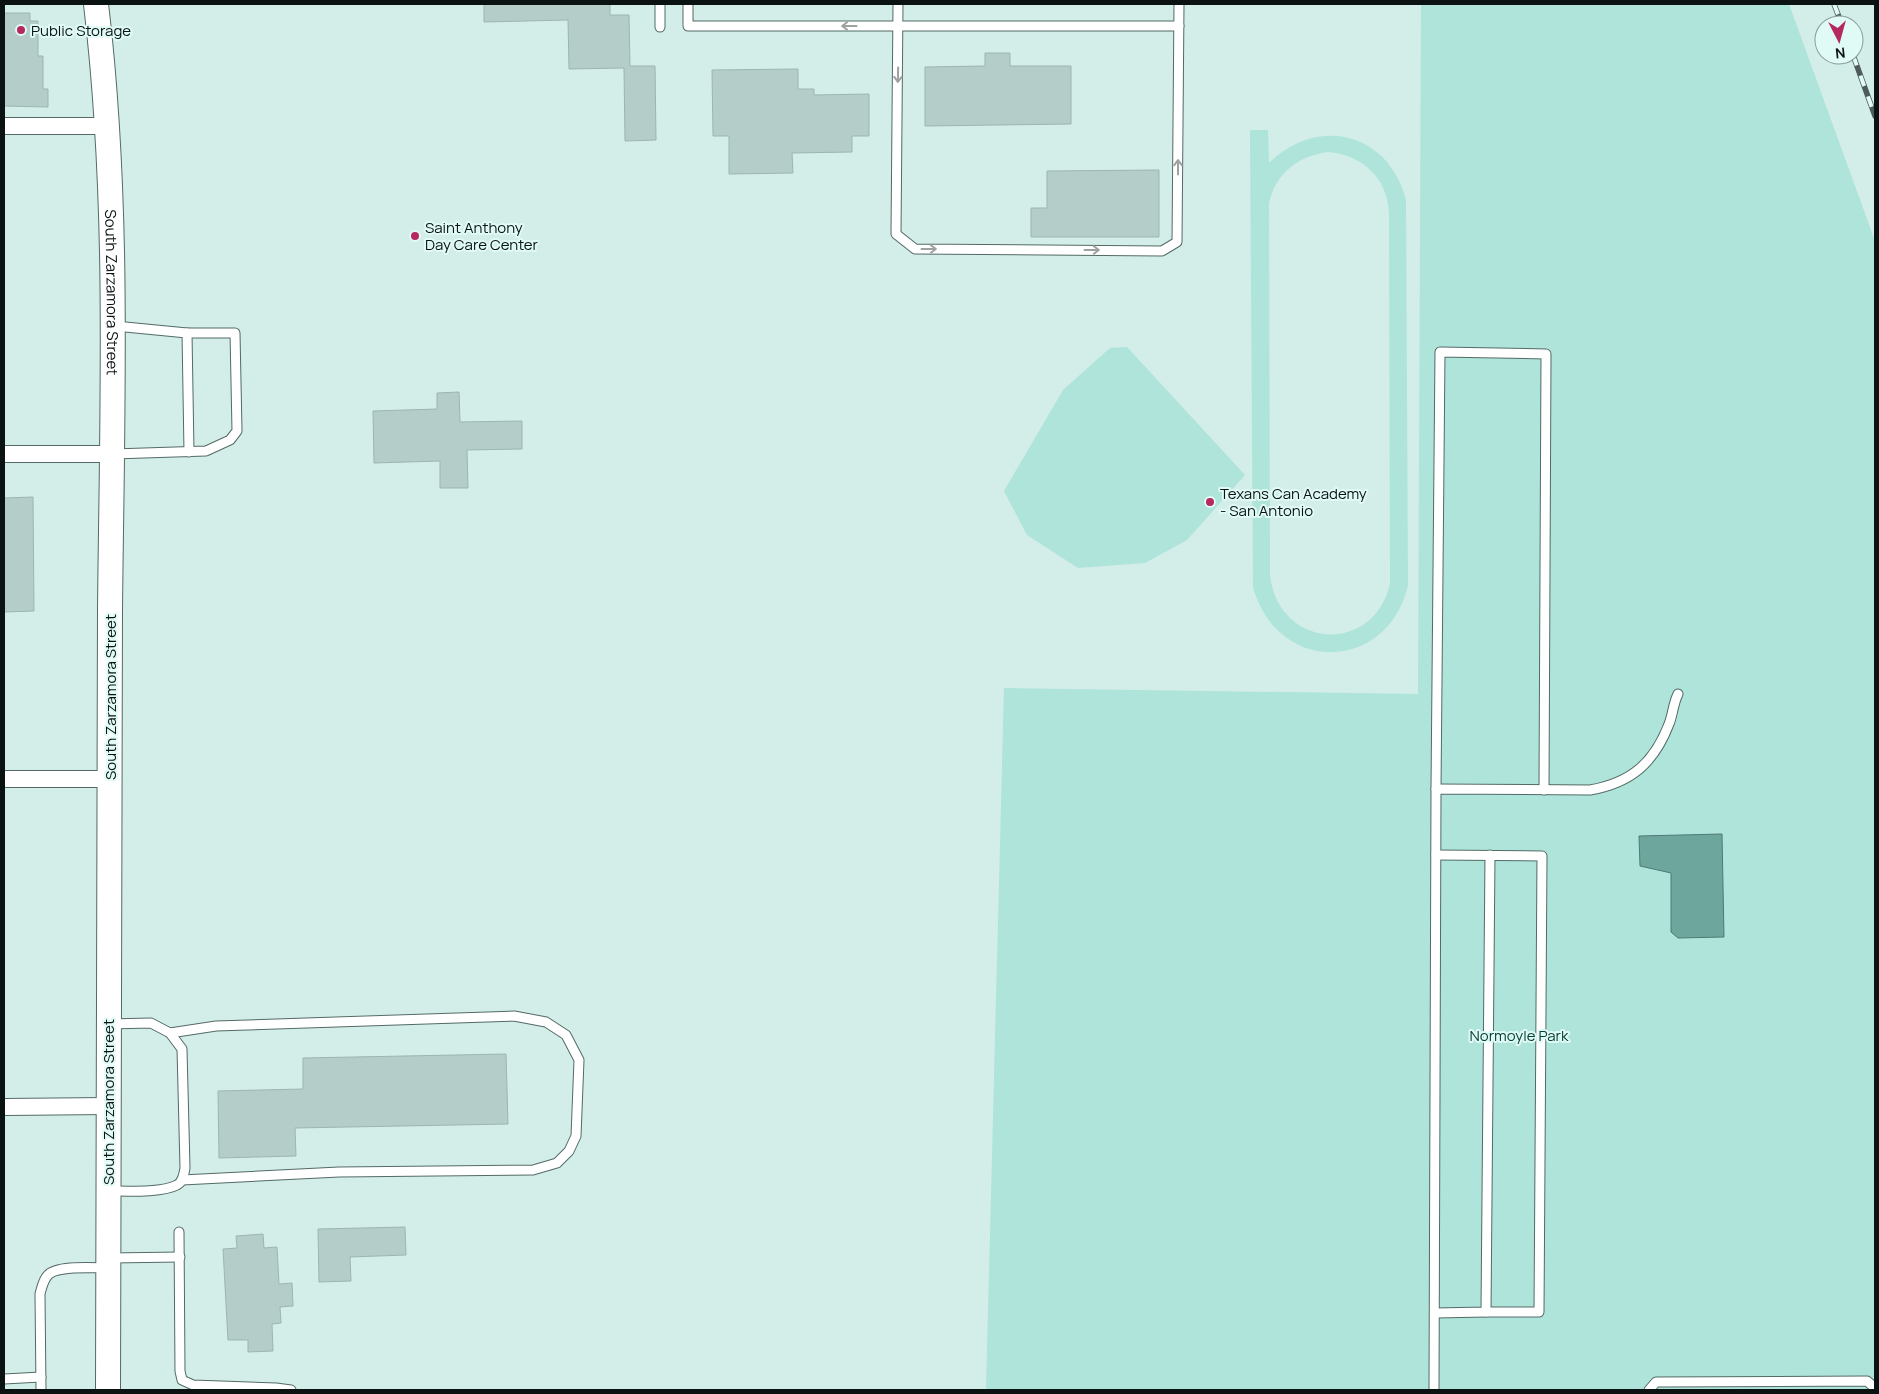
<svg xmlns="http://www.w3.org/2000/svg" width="1879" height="1394" font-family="Manrope,sans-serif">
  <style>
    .green { fill: #aee4da; fill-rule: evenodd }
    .water { fill: #6ca69d; stroke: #4f7a73 }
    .building { fill: #b4cdc8; stroke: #9cb5b0 }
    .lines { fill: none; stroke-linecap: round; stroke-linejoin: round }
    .service-casing { stroke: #536a66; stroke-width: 11 }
    .minor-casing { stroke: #536a66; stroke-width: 18 }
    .secondary-casing { stroke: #536a66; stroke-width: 26 }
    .service { stroke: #fff; stroke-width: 9 }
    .minor { stroke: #fff; stroke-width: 16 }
    .secondary { stroke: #fff; stroke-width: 24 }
    .rail-casing { stroke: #4d5b59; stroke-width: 5.5 }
    .rail { stroke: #e0faf5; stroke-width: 4; stroke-dasharray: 11; stroke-linecap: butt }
    .oneway { stroke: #9da1a0 }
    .poi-dot { fill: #b52960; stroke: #e0faf5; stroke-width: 2 }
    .labels { text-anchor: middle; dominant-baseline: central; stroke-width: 4; stroke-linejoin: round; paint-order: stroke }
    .poi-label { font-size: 15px; fill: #0a1312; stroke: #e0faf5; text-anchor: start }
    .street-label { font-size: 15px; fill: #0a1312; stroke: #e0faf5 }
    .park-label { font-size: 15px; fill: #084039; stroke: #e0faf5 }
  </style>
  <rect width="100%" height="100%" fill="#d3ede8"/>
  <!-- green -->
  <g class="green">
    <path d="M1421,4H1789L1875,241V1390H986L1004,688L1418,694Z"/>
    <path d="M1250,130H1268L1269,163C1317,115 1389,132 1406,200L1408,586C1386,674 1277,674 1253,587ZM1328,152C1363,155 1387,178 1389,212L1390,584C1373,656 1278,649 1270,575L1269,203C1276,173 1298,156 1328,152Z"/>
    <path d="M1127,347L1245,475L1187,540L1145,563L1078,568L1027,535L1004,491L1063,390L1110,348Z"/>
  </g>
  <!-- water -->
  <path class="water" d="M1722,834L1724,937L1678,938L1671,932V873L1640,866L1639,836Z"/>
  <!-- building -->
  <g class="building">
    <path d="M484,4H610V15H629L630,66H655L656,140L625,141L624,68L569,69L568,20L484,22Z"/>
    <path d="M4,13H30V21H38V56H43V89H48V107L4,106Z"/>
    <path d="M985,53H1010V66H1071V124L925,126V67L985,66Z"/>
    <path d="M798,69V89H814V95L869,94V136H852V152L792,153L793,173L729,174V136H713L712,70Z"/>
    <path d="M1159,170V237H1031V208H1047V171Z"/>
    <path d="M459,392L460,422L522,421V449L467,450L468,488H440V461L374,463L373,411L437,409V393Z"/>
    <path d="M33,497L34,611L4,612V498Z"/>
    <path d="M506,1054L508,1124L295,1128L296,1156L219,1158L218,1091L303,1089V1058Z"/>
    <path d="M405,1227L406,1255L350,1257L351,1281L319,1282L318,1229Z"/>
    <path d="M263,1234L264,1248L277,1247L279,1284L292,1283L293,1306L280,1307L281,1323L272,1324L273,1351L248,1352V1340H228L223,1249L237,1248L236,1236Z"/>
  </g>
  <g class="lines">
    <defs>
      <g id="service">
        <path d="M688,4V26H1179"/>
        <path d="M898,4L896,234L915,249L1162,251L1177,242L1179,4"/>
        <path d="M660,27V4"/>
        <path d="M115,326L187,333L189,452"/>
        <path d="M113,454L206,451L230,440L237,431L235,333H187"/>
        <path d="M1436,789L1440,352L1546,354L1544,790"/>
        <path d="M1436,855L1542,856L1539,1312H1486"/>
        <path d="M170,1033L216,1026L514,1016L546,1022L566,1035L579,1060L576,1136L569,1151L557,1163L533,1170L339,1172L182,1180"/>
        <path d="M108,1191C126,1191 162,1193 177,1185C183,1182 184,1174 185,1168L182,1049L170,1033L151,1023L108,1024"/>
        <path d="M179,1232L180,1371L182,1380L193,1385L276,1388L291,1390"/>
        <path d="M110,1258L180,1257"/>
        <path d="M1435,1313L1486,1312L1490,855"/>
        <path d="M4,1379L41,1377"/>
        <path d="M41,1390L40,1294C42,1287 43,1280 48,1275C57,1265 94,1268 108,1268"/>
        <path d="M1434,1390L1436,789L1590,790C1631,783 1654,763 1669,724C1673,714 1673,704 1678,694"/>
        <path d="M1649,1390L1656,1382L1867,1381L1875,1388"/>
      </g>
      <g id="minor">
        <path d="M4,126H107"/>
        <path d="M4,454H112"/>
        <path d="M4,779H109"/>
        <path d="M4,1107L108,1106"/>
      </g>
      <g id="secondary">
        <path id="s1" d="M96,4C120,204 112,408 110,610C108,870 108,1130 108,1390"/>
      </g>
    </defs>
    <!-- service casing -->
    <use href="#service" class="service-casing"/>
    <!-- minor casing -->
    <use href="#minor" class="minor-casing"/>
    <!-- secondary casing -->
    <use href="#secondary" class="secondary-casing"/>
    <!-- service -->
    <use href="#service" class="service"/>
    <!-- minor -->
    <use href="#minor" class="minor"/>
    <!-- secondary -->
    <use href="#secondary" class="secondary"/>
    <defs>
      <g id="rail">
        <path d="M1834,4L1842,25"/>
        <path d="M1853,55L1875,116"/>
      </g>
    </defs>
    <!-- rail casing -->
    <use href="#rail" class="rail-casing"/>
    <!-- rail -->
    <use href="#rail" class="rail"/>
  </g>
  <!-- one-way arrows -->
  <defs><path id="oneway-shaft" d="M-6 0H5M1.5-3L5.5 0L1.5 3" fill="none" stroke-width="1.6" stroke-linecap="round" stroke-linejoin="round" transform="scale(1.25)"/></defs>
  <g class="oneway">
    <use href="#oneway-shaft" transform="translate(849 26) rotate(-180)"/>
    <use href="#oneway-shaft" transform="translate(898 75) rotate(91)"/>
    <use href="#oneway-shaft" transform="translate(1178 167) rotate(-90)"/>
    <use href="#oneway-shaft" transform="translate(929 249)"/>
    <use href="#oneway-shaft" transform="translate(1092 250)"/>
  </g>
  <!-- markers -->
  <g class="poi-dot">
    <circle cx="21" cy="30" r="5"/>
    <circle cx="415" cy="236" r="5"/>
    <circle cx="1210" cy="502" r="5"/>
  </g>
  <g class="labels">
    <!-- poi labels -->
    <g class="poi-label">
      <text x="31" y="30">Public Storage</text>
      <text x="425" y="227">Saint Anthony<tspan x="425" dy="17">Day Care Center</tspan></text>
      <text x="1220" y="493">Texans Can Academy<tspan x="1220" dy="17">- San Antonio</tspan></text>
    </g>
    <!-- street labels -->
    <g class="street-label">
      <text stroke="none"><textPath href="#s1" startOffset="289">South Zarzamora Street</textPath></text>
      <text transform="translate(110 697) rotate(-90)">South Zarzamora Street</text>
      <text transform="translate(108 1102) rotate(-90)">South Zarzamora Street</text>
    </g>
    <!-- park labels -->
    <g class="park-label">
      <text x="1519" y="1035">Normoyle Park</text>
    </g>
  </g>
  <!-- border -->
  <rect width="1879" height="1394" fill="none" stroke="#0a1312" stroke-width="10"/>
  <!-- north arrow -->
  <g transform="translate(1839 40) rotate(174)"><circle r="24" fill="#e0faf5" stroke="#8a9e9a"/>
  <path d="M0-4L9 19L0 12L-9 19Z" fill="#b52960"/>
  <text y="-8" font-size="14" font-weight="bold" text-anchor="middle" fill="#0a1312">N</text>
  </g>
</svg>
